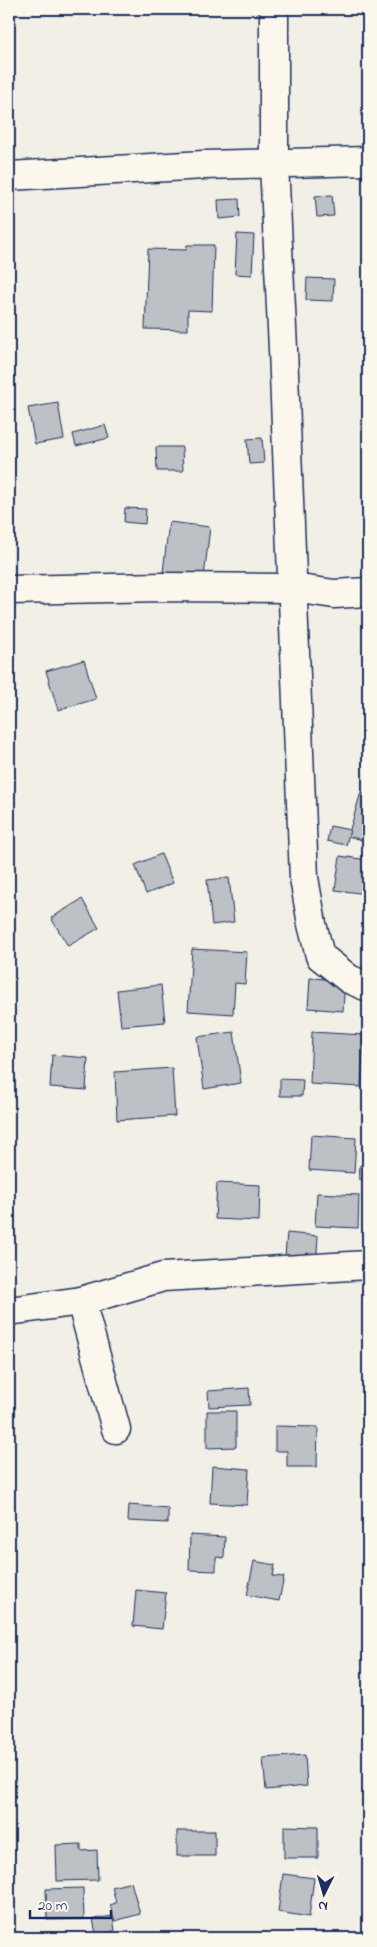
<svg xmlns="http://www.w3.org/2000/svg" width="377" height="1947" font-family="'Indie Flower',sans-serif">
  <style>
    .building { fill: #bdc0c4; stroke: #1b2f5e }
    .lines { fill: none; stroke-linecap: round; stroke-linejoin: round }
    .minor-casing { stroke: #1b2f5e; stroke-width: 31 }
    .tertiary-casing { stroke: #1b2f5e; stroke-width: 31 }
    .minor { stroke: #fbf7ec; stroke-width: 28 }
    .tertiary { stroke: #fbf7ec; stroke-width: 28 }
  </style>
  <rect width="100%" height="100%" fill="#f2efe6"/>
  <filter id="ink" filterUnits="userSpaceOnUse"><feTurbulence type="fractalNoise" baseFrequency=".02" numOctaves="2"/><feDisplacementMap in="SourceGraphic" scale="10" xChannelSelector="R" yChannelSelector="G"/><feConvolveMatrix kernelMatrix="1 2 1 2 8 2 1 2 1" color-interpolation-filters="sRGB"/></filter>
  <g filter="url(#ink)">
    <!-- building -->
    <g class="building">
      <path d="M332,195L334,216L317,217L315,196Z"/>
      <path d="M239,199L240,217L219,219L218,200Z"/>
      <path d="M237,234L254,235L252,275L235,274Z"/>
      <path d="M187,245H214L212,311L188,310V330L145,329L148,249L186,250Z"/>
      <path d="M307,278L334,279L333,301L306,300Z"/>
      <path d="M58,403L64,439L35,444L28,408Z"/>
      <path d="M105,425L109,438L76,446L73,434Z"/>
      <path d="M262,438L264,463L249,464L247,439Z"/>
      <path d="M156,447H182L183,471H157Z"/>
      <path d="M125,508L146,509L145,524L124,522Z"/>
      <path d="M169,522L210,527L204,577L163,572Z"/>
      <path d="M84,660L96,699L58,710L46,671Z"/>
      <path d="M361,792L368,794V842L348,836Z"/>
      <path d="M330,826L350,830L346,845L327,841Z"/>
      <path d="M161,854L173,883L146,894L135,865Z"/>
      <path d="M340,856L368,860V894L335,890Z"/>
      <path d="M229,878L234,922L212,925L207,880Z"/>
      <path d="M82,899L99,928L68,946L51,918Z"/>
      <path d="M192,949L247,952L245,984L235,983L233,1014L188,1011Z"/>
      <path d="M310,978L345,980L343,1011L308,1008Z"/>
      <path d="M161,985L165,1022L121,1026L117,990Z"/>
      <path d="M234,1032L241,1083L204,1089L197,1037Z"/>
      <path d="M312,1032L364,1035L361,1087L310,1084Z"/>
      <path d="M52,1055L88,1058L86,1090L50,1087Z"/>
      <path d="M172,1068L175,1116L117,1120L115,1072Z"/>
      <path d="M280,1079L303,1080L302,1096H280Z"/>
      <path d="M311,1135L356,1138L354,1173L309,1170Z"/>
      <path d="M360,1165L368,1166V1180L359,1179Z"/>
      <path d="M217,1183L260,1185L259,1221L215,1219Z"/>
      <path d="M317,1193L359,1195L358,1228L315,1226Z"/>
      <path d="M287,1233L318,1236L316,1269L284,1267Z"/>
      <path d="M249,1388L250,1405L209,1407L208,1391Z"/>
      <path d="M207,1411H236V1447L207,1448Z"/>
      <path d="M275,1426L318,1427L317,1467H287V1451H275Z"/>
      <path d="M212,1466L249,1469L247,1505L210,1503Z"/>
      <path d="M129,1505L168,1508V1523L128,1521Z"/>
      <path d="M190,1535L225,1537L224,1558L216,1557V1571L189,1570Z"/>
      <path d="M254,1561L275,1565L273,1576L284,1577L279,1601L247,1595Z"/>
      <path d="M136,1590L166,1593L162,1629L133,1626Z"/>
      <path d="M305,1755L307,1786L266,1790L263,1758Z"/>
      <path d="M284,1826L318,1827V1858H284Z"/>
      <rect x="177" y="1831" width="38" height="25"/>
      <path d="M81,1844V1851L97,1850L98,1880L57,1881L56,1845Z"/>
      <path d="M283,1874L314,1878L309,1917L278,1912Z"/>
      <path d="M131,1882L140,1914L115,1921L110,1905L116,1903L112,1887Z"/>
      <path d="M83,1888L84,1919L47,1920L46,1889Z"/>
      <path d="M113,1916L115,1931L96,1934L93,1919Z"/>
    </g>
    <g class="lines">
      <defs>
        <g id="minor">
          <path d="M9,176L204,165L368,161"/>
          <path d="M9,590L163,587L293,588"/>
          <path d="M81,1301L116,1429"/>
          <path d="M9,1311L81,1301L163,1277L368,1265"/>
        </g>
        <g id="tertiary">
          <path d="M274,9V164L283,349L304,878L312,924L320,956L349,979L368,987"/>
          <path d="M293,588L334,594L368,592"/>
        </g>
      </defs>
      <!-- minor casing -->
      <use href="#minor" class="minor-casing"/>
      <!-- tertiary casing -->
      <use href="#tertiary" class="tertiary-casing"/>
      <!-- minor -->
      <use href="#minor" class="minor"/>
      <!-- tertiary -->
      <use href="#tertiary" class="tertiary"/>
    </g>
  </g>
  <!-- margin -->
  <rect width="377" height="1947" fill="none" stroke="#fbf7ec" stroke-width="30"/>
  <rect x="15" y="15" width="347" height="1917" fill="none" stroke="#1b2f5e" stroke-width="2" filter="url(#ink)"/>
  <!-- north arrow -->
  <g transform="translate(324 1894) rotate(185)" stroke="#fbf7ec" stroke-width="4" paint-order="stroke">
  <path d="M0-4L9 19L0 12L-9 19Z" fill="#1b2f5e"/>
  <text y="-8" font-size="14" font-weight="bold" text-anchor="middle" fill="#1b2f5e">N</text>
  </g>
  <!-- scale -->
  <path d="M30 1910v8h81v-8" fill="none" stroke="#1b2f5e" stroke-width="2.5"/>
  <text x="38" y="1910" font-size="15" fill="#1b2f5e" stroke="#fbf7ec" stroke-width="4" paint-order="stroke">20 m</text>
</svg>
